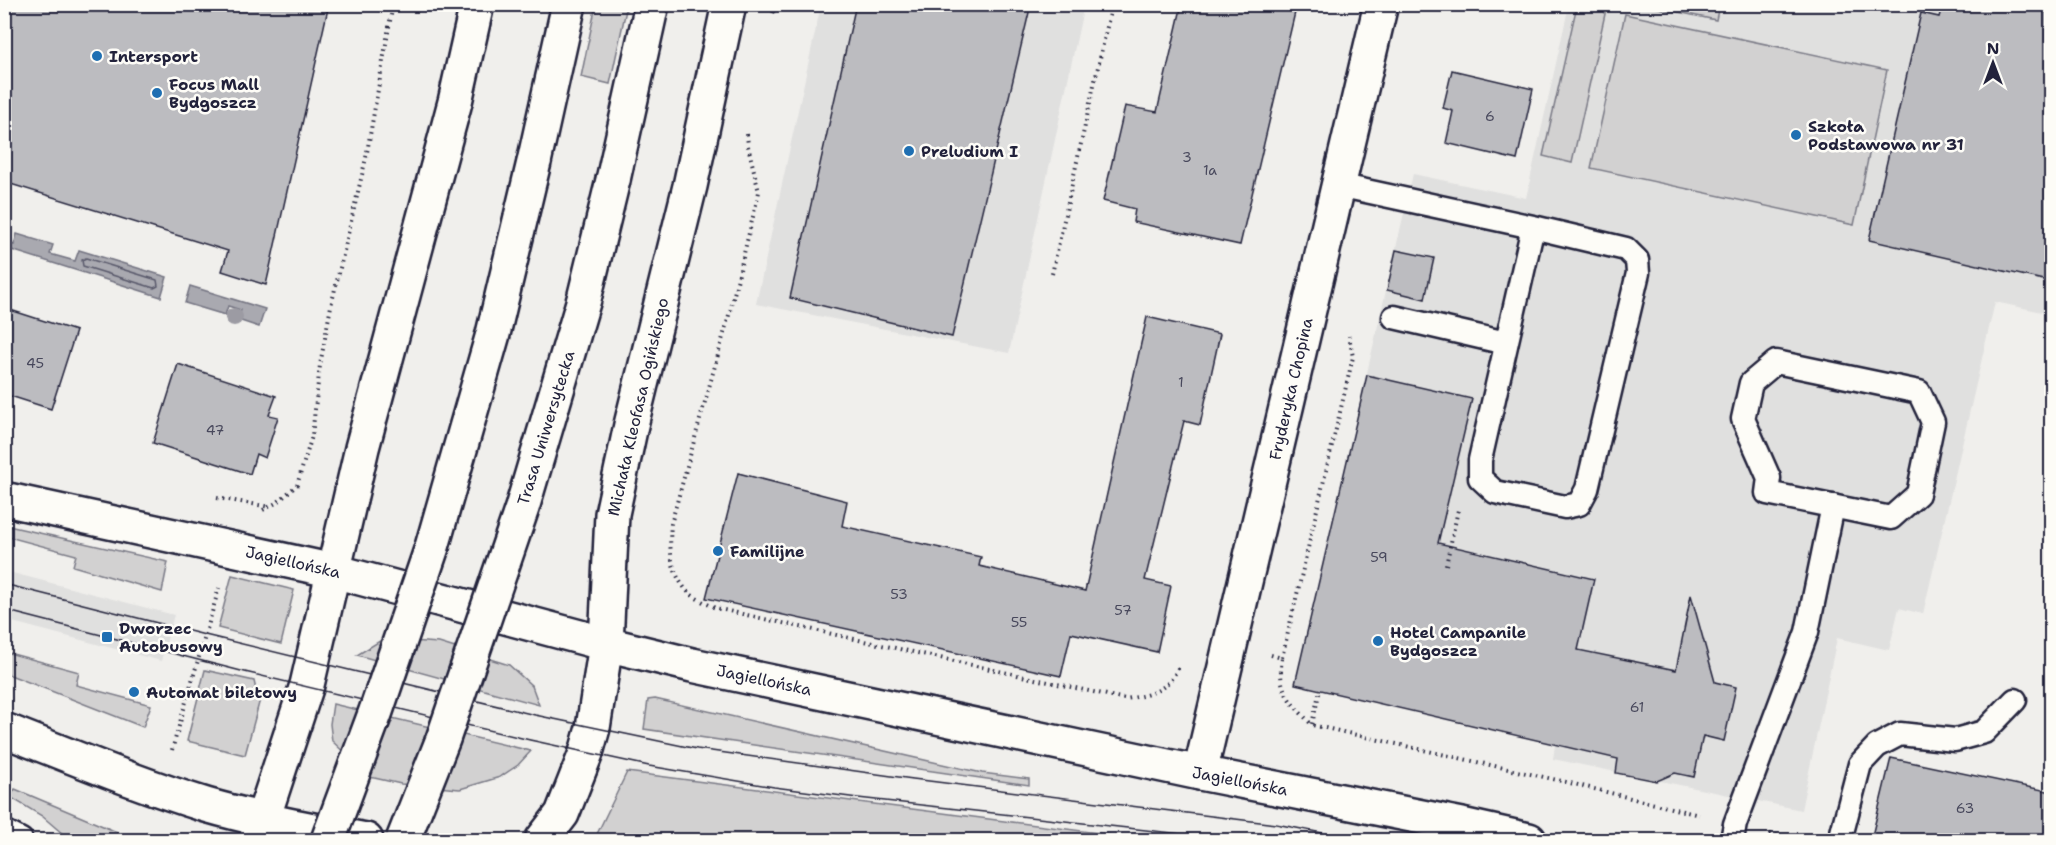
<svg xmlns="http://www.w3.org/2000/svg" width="2056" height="845" font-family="'Shantell Sans',sans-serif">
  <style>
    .built { fill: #e0e0df }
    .green { fill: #d2d1d1; stroke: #7a7a86; stroke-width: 1.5 }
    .water { fill: #a9a9b0; stroke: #737381; stroke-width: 1.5 }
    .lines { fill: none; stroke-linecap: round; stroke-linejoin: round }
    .shore { stroke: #58586a; stroke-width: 1.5 }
    .building { fill: #bcbcc0; stroke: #22223b; stroke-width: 1.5 }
    .service-casing { stroke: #22223b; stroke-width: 27 }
    .minor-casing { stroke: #22223b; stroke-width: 38 }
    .secondary-casing { stroke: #22223b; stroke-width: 38 }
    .path { stroke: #22223b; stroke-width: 4; stroke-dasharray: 1.5 4.5; stroke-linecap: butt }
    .service { stroke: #fdfcf7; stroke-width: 22 }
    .minor { stroke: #fdfcf7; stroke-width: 33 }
    .secondary { stroke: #fdfcf7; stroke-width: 33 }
    .tram { stroke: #22223b; stroke-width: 1.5 }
    .secondary-bridge-casing { stroke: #22223b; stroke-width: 38; stroke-linecap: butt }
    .secondary-bridge { stroke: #fdfcf7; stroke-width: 33 }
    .tree { fill: #9c9ba3 }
    .poi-dot { fill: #1f6fb2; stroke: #fdfcf7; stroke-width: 2 }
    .labels { text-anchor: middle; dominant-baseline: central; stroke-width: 5; stroke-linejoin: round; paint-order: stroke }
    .number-label { font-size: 14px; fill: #48485c }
    .poi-label { font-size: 16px; font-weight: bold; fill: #22223b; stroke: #fdfcf7; text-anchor: start }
    .street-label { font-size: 16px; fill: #22223b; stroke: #fdfcf7 }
  </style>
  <rect width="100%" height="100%" fill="#f0efec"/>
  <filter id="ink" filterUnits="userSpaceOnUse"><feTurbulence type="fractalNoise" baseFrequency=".0167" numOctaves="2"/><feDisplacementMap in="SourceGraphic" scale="12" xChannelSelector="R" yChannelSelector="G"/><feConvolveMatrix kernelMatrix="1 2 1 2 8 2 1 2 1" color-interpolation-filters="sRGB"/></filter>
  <g filter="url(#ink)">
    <!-- built -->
    <g class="built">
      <path d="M821,5H1084L1009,353L756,304Z"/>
      <path d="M1569,5H2051V314L1995,302L1923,614L1899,608L1889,650L1837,638L1801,810L1553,759L1555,745L1295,684L1413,174L1526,198Z"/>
      <path d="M5,571L174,615L161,661L5,620Z"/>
    </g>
    <!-- green -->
    <g class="green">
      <path d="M596,5H627L610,84L581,77Z"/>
      <path d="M1577,5H1607L1572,163L1543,156Z"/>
      <path d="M1645,5L1719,4V5L1716,20Z"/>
      <path d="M1625,14L1887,70L1854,225L1591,168Z"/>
      <path d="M4,525L168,562L162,592L73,566L76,555L5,536Z"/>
      <path d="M232,575L294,590L281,644L218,628Z"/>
      <path d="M383,639L439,643L509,665L532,686L539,705L357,655Z"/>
      <path d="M5,652L79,672L76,685L151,705L143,727L5,673Z"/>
      <path d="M205,670L254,681L256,690L262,692L245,755L187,741Z"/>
      <path d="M655,699L982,773L1029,779V785L644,729L648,700Z"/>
      <path d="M333,704L531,751L518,765L500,777L460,789L401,784L370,777L332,741L330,724Z"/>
      <path d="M627,772L1151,840H599L597,834Z"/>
      <path d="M15,789L117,832L115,840H70L42,816L10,797Z"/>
    </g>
    <!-- water -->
    <g class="water">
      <path d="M17,234L53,245L50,254L75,261L79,250L167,277L161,297L5,248V242L14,245Z"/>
      <path d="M190,286L265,309L259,327L238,320L241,310L228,306L225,315L185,303Z"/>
    </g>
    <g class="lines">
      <!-- shore -->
      <path class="shore" d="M86,258L157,280L158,286L154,288L83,266L82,260Z"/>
    </g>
    <!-- building -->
    <g class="building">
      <path d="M4,4H329L266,285L222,271L228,251L4,182Z"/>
      <path d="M856,4H1031L952,337L790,298Z"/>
      <path d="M1182,4H1297L1240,245L1133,222L1135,209L1103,201L1125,106L1157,112Z"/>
      <path d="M1943,4H2052V282L1869,240L1921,13L1939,17Z"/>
      <path d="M1452,70L1533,89L1517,160L1446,143L1453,111L1443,108Z"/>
      <path d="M1396,250L1434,258L1425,299L1387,290Z"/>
      <path d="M4,308L76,331L51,409L4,394Z"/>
      <path d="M1147,317L1220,334L1200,425L1184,421L1145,580L1171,586L1157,652L1071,633L1061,676L706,598L738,473L847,501L842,526L981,557L979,566L1085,591Z"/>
      <path d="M178,364L276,396L269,415L278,417L265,458L256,454L250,474L153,443Z"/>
      <path d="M1367,375L1472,399L1438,543L1594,579L1578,650L1676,670L1691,595L1715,682L1736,687L1724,741L1703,736L1694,777L1675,773L1657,781L1616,773L1618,759L1295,684Z"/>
      <path d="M1891,758L2052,792V840H1871Z"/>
    </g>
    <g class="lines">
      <defs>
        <g id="service">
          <path d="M1338,185L1533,227L1480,460V478L1495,492L1565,507L1579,504L1587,489L1638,273L1637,260L1626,249L1533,227"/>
          <path d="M1394,317L1506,343"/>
          <path d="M1776,362L1919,392L1933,422L1918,494L1891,518L1767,493L1769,478L1743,419L1751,383Z"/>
          <path d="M4,831L21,840"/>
          <path d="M1732,840L1735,824L1807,632L1833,506"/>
          <path d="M1840,840L1860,764L1877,746L1900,734L1955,740L1984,732L2015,700"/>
        </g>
        <path id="minor" d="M1200,773L1381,4"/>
        <g id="secondary">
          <path d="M534,162L569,4"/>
          <path d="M613,180L652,4"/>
          <path d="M4,499L334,571L606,644L692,665L1200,773L1462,825L1529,840"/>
          <path d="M4,730C71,756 137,784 206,805C258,820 312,830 366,840"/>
          <path d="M256,840L307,685L362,448L455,102L477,4"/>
          <path d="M542,840L562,814L586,753L593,728L606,644L612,514L631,425L690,186L729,4"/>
        </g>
      </defs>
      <!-- service casing -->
      <use href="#service" class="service-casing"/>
      <!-- minor casing -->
      <use href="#minor" class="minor-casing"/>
      <!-- secondary casing -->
      <use href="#secondary" class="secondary-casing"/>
      <!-- path -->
      <g class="path">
        <path d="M773,13L776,4"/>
        <path d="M747,134L748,146L759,192L728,319L671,524C669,549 670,571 687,591C694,598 706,603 715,608L1125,699C1150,695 1167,692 1179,666"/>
        <path d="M1052,274L1112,4"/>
        <path d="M217,498L270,507"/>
        <path d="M263,510L278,502L297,485L312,436L320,365L331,306L366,158L393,4"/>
        <path d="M1446,565L1458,510"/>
        <path d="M1271,655L1282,658C1277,692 1290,701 1312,725L1566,782L1699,815"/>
        <path d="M1282,658L1353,357L1349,336"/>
        <path d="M1312,724L1320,690"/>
        <path d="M172,750L219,588"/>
        <path d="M1770,834L1796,840"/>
        <path d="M147,840L149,829"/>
      </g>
      <!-- service -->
      <use href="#service" class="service"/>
      <!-- minor -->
      <use href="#minor" class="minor"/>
      <!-- secondary -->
      <use href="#secondary" class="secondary"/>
      <!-- tram -->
      <g class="tram">
        <path d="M4,584L205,635L535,715L697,749L913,779L1276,824L1358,840"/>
        <path d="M4,610L245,672L530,740L649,766L774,787L858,798L1235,840"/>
      </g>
      <defs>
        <g id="secondary-bridge">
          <path d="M328,840L376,711L432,547L493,334L534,162"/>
          <path d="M403,840L443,739L522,508L584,299L613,180"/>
        </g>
      </defs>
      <!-- secondary-bridge casing -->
      <use href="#secondary-bridge" class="secondary-bridge-casing"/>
      <!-- secondary-bridge -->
      <use href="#secondary-bridge" class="secondary-bridge"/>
    </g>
    <!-- trees -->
    <circle class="tree" cx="234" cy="317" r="9"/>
  </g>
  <!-- markers -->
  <g class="poi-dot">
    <circle cx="97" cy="56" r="6"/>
    <circle cx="157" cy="93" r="6"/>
    <circle cx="1796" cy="135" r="6"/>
    <circle cx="909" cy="151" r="6"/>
    <circle cx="718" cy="551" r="6"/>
    <rect x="101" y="631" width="12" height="12" rx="3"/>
    <circle cx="1378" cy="641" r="6"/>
    <circle cx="134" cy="692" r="6"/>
  </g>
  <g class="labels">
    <!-- number labels -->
    <g class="number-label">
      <text x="1490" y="116">6</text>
      <text x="1187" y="157">3</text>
      <text x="1210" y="170">1a</text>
      <text x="35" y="363">45</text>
      <text x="1181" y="382">1</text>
      <text x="215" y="430">47</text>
      <text x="1379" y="557">59</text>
      <text x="899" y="594">53</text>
      <text x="1123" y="610">57</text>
      <text x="1019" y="622">55</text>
      <text x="1637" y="707">61</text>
      <text x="1965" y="808">63</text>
    </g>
    <!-- poi labels -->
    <g class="poi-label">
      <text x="109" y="56">Intersport</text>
      <text x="169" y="84">Focus Mall<tspan x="169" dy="18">Bydgoszcz</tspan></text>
      <text x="1808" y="126">Szkoła<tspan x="1808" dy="18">Podstawowa nr 31</tspan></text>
      <text x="921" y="151">Preludium I</text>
      <text x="730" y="551">Familijne</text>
      <text x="119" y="628">Dworzec<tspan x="119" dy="18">Autobusowy</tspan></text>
      <text x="1390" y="632">Hotel Campanile<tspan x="1390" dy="18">Bydgoszcz</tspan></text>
      <text x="146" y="692">Automat biletowy</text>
    </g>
    <!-- street labels -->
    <g class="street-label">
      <text transform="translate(1291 389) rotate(-77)">Fryderyka Chopina</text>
      <text transform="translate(638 407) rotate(-77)">Michała Kleofasa Ogińskiego</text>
      <text transform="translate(546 428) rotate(-73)">Trasa Uniwersytecka</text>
      <text transform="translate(293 562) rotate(13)">Jagiellońska</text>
      <text transform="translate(764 680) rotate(12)">Jagiellońska</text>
      <text transform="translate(1240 781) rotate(11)">Jagiellońska</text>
    </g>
  </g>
  <!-- margin -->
  <rect width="2056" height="845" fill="none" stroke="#fdfcf7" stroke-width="24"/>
  <rect x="12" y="12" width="2032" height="821" fill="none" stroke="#22223b" stroke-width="2" filter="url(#ink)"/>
  <!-- north arrow -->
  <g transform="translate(1993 63)" stroke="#fdfcf7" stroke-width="4.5" paint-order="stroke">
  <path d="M0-4.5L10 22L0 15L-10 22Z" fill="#22223b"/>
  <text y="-9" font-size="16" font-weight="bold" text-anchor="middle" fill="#22223b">N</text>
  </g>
</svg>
